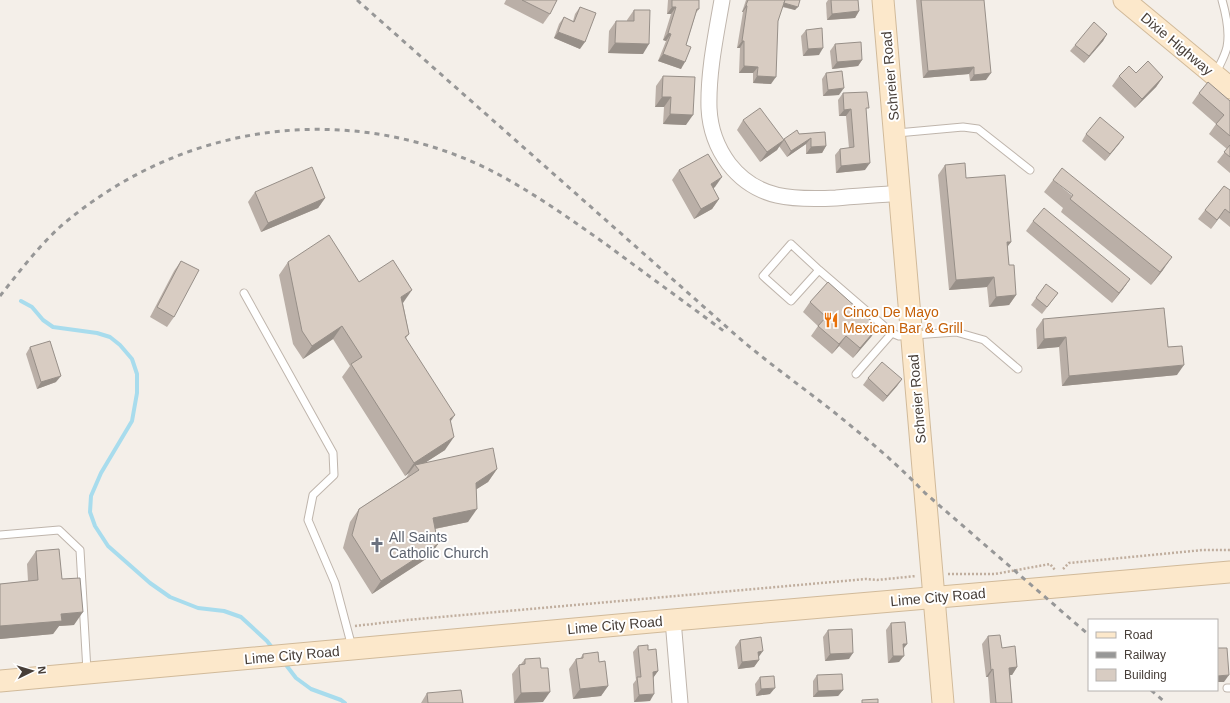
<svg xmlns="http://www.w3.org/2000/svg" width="1230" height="703" font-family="Helvetica,sans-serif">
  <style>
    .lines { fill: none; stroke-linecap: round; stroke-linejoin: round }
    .stream { stroke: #a8dced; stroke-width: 4 }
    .lane-casing { stroke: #bfb5ac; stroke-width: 9 }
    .street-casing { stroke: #bfb5ac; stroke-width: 17 }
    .secondary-casing { stroke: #d1ba9a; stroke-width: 23 }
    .path { stroke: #c0ae9e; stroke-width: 2.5; stroke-dasharray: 2 2; stroke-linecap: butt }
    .lane { stroke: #fff; stroke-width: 7 }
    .street { stroke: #fff; stroke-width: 15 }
    .secondary { stroke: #fce8cb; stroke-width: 21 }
    .rail { stroke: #979797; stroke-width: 3; stroke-dasharray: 5 5; stroke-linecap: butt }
    .wall { fill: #baafa7 }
    .shaded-wall { fill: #978f88 }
    .building { fill: #d8ccc2; stroke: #978f88 }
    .labels { text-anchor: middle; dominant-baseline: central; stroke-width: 4; stroke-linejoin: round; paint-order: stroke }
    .street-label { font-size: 14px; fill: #473e38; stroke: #fff }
    .food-label { font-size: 14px; fill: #c56008; stroke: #fff; text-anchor: start }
    .worship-label { font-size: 14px; fill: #5b616d; stroke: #fff; text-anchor: start }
  </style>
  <rect width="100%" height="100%" fill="#f4efe9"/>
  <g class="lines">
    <!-- stream -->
    <g class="stream">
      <path d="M21,301L32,307L43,320L53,327L97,333L110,337L120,345L132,359L137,374V393L132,421L101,473L91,496L90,512L95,526L108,546L150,583L170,597L198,608L224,611L241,617L267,641L274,650"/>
      <path d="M283,661L296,678L311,689L341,700L345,703"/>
    </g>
    <defs>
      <g id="lane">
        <path d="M1216,73C1220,64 1225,56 1227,47C1230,32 1226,14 1222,0"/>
        <path d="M897,133L963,127L978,129L1030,170"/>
        <path d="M819,270L791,301L763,276L791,244L819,270L892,333L899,336L956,332L984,340L1018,369"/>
        <path d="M244,293L333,453L334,475L313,495L308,520L335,583L352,647"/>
        <path d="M856,374L892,333"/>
        <path d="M0,535L59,530L80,550L87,671"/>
        <path d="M1227,688H1230"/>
      </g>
      <g id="street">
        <path d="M722,0C716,35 708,72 709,108C710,129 717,148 729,164C757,200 794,200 836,198C858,196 879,195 900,193"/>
        <path d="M673,620L680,703"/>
      </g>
      <g id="secondary">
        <path d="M883,0L943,703"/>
        <path d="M1124,0L1230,88"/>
        <path d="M0,681L673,620L1230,572"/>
      </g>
    </defs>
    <!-- lane casing -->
    <use href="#lane" class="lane-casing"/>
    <!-- street casing -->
    <use href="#street" class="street-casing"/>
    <!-- secondary casing -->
    <use href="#secondary" class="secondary-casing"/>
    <!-- path -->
    <g class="path">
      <path d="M1063,569L1069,563L1203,550H1230"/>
      <path d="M948,574H995L1050,564L1055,570"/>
      <path d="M355,626L407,620L866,579L877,580L916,576"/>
    </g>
    <!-- lane -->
    <use href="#lane" class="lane"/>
    <!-- street -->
    <use href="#street" class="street"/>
    <!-- secondary -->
    <use href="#secondary" class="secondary"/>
    <!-- rail -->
    <g class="rail">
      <path d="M357,0L738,337C774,368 814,395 851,426C877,447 902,469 925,493L1089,635"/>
      <path d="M0,296C19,272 38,247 61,226C181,123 347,99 490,170C531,191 569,218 607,245C646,274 686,303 725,332"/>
      <path d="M1151,690L1166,703"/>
    </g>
  </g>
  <!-- wall -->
  <g class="wall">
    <path d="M506,0H557L550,14L543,24L504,4Z"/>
    <path d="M668,0H699V9L696,13L686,45L681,69L658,61L666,41L663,40L671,14H667Z"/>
    <path d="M746,0H800L795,10L782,7L778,21L771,84L753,83V73H739L740,48H737L743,12H742Z"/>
    <path d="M828,0H858L859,11L855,18L827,20L826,3Z"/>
    <path d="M916,0H984L986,80L970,81L969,74L923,78Z"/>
    <path d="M580,7V49L554,38L559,24L564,17L573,21L575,14Z"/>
    <path d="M634,10L643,54L608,53L609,31L616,21H627V20Z"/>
    <path d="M806,30L819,55L803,56L801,36Z"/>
    <path d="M1107,34L1103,41L1084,63L1070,51L1075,45Z"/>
    <path d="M835,44L862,60L858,66L832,69L830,51Z"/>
    <path d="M826,73L839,95L823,96L822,79Z"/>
    <path d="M1136,73L1163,77L1156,87L1135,108L1112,86L1119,76Z"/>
    <path d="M663,76L686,125L663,124L664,107H655L656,86Z"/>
    <path d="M843,93L866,112L865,170L836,173L835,155L840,149L849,148L846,116H839L838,100Z"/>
    <path d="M1199,93L1230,101V173L1217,162L1227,149L1209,134L1216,124L1192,103Z"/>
    <path d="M743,120L784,140L799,134L825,132L826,146L822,153L806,154V144L787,157L779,146L777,150L760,162L737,130Z"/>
    <path d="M1086,134L1124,137L1105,161L1082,141Z"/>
    <path d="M945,165L966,178L1011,242L1007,247L1009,265L1016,295L1009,305L989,307L987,287L949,290L938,175Z"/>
    <path d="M679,170L715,187L713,188L719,199L712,209L694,219L672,180Z"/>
    <path d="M1053,180L1163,270L1151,285L1061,212L1063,208L1044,192Z"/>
    <path d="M1230,190V227L1219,218L1211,229L1198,219L1205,210Z"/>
    <path d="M255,192L325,198L318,208L261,232L248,202Z"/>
    <path d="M1033,221L1130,279L1123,289L1112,303L1026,231Z"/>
    <path d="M181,261L174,317L167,327L150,317L174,271Z"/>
    <path d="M288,262L403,303L409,334L406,338L451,422L445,450L426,462L497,469L488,482L476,489L468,522L435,529L438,544L429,557L372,594L343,548L350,522L359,509L406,478L409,473L405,476L342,377L350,366L333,339L303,359L293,344L279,275Z"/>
    <path d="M1058,293L1042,314L1031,305L1036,298Z"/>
    <path d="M810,302L878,327L871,337L853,358L839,346L832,354L811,336L818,326L803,312Z"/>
    <path d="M1043,319L1168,347L1177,375L1062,386L1059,347L1037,349L1036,329Z"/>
    <path d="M30,347L56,382L37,389L26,354Z"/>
    <path d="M868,378L902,379L897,386L883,402L863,385Z"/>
    <path d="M36,551L62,579L74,625L59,626L53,634L0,639V584L28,581L27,564Z"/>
    <path d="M891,623L907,644L904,648L899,662L888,663L886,630Z"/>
    <path d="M828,630L849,659L825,661L823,637Z"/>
    <path d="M988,636L1002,648L1017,667L1012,675H1010L1012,703H990L988,677H986L982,644Z"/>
    <path d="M740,640L759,657V660L754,667L738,669L735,647Z"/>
    <path d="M638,646L648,650L658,671L653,678L650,701L634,702L633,684L636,680L633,652Z"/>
    <path d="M583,654L599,662L608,686L601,696L573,699L569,669L576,659H580Z"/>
    <path d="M525,659L543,702L514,703L512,674L519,665L521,664Z"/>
    <path d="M817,675L843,690L838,696L813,697V681Z"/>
    <path d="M760,677L770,694L756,696L755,684Z"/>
    <path d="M427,693L463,703H421Z"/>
  </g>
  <!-- shaded-wall -->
  <g class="shaded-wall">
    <path d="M783,3L798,7L795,10L781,6Z"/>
    <path d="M746,5L747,6L743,12H742Z"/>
    <path d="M672,7H676L671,14H667Z"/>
    <path d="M859,11L855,18L827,20L832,14Z"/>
    <path d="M558,32L585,42L580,49L554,38Z"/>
    <path d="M668,33L671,34L666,41L663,40Z"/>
    <path d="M1107,34L1103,41L1084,63L1089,56Z"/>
    <path d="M742,41H744L740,48H737Z"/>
    <path d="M615,43L649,44L643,54L608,53Z"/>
    <path d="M823,48L819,55L803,56L808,49Z"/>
    <path d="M663,54L685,62L681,69L658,61Z"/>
    <path d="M862,60L858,66L832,69L837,62Z"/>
    <path d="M744,66L758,67L753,73H739Z"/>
    <path d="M974,67L969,74L923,78L928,71Z"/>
    <path d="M991,73L986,80L970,81L974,75Z"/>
    <path d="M757,76L776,77L771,84L753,83Z"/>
    <path d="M1163,77L1156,87L1135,108L1142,99Z"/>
    <path d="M844,88L839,95L823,96L828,90Z"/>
    <path d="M662,97H671L664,107H655Z"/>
    <path d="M851,109L846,116H839L844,110Z"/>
    <path d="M670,114L693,115L686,125L663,124Z"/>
    <path d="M1124,137L1119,144L1105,161L1110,154Z"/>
    <path d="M811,138L806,144L787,157L791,151Z"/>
    <path d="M784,140L777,150L760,162L767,152Z"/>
    <path d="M826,146L822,153L806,154L811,147Z"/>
    <path d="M870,163L865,170L836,173L841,166Z"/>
    <path d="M722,177L715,187L704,194L711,184Z"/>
    <path d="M325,198L318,208L261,232L268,223Z"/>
    <path d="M719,199L712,209L694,219L701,209Z"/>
    <path d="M1225,209L1219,218L1211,229L1217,220Z"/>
    <path d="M1007,242H1011L1004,251Z"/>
    <path d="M1172,257L1163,270L1151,285L1160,272Z"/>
    <path d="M994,277L987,287L949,290L956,280Z"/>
    <path d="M1130,279L1123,289L1112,303L1119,293Z"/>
    <path d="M412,290L403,303L392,310L401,297Z"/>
    <path d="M1016,295L1009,305L989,307L996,297Z"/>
    <path d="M342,326L333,339L303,359L312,346Z"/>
    <path d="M878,327L871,337L853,358L860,348Z"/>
    <path d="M846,336L839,346L832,354L839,344Z"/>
    <path d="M1066,337L1059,347L1037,349L1044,339Z"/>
    <path d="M1184,365L1177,375L1062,386L1069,376Z"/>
    <path d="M61,376L56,382L37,389L41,382Z"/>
    <path d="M902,379L897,386L883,402L887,396Z"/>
    <path d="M455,415L446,428L450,419Z"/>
    <path d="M454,437L445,450L417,468L415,465L409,473L405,476L414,463Z"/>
    <path d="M497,469L488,482L466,496L476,483Z"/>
    <path d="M477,509L468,522L424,531L433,518Z"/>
    <path d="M438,544L429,557L372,594L381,581Z"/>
    <path d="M83,612L74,625L59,626L53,634L0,639V626L61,614Z"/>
    <path d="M903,644H907L902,650Z"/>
    <path d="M763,651L758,658V652Z"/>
    <path d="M853,653L849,659L825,661L830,654Z"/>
    <path d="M893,656H904L899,662L888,663Z"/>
    <path d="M759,660L754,667L738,669L742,662Z"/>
    <path d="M1017,667L1012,675H1004L1009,668Z"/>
    <path d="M993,669L988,677H986L991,670Z"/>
    <path d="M658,671L653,678H648L653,672Z"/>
    <path d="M1229,675L1224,682H1217V676Z"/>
    <path d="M608,686L601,696L573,699L580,689Z"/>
    <path d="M775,688L770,694L756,696L761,689Z"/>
    <path d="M843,690L838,696L813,697L818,691Z"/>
    <path d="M550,692L543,702L514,703L521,693Z"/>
    <path d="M654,694L650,701L634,702L639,695Z"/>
  </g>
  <!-- building -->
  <g class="building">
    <path d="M522,0H557L550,14Z"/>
    <path d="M672,0H699V9H697L686,45L691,47L685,62L663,54L671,34L668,33L676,7H672Z"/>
    <path d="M748,0H785L778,21L776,77L757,76L758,67L744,66V41H742L747,6L746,5Z"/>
    <path d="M785,0H800L798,7L784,3Z"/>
    <path d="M831,0H858L859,11L832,14Z"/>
    <path d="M921,0H984L991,73L974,75V67L928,71Z"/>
    <path d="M580,7L596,13L585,42L558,32L564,17L574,22Z"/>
    <path d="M634,10H650L649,44L615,43L616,21H634Z"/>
    <path d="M1094,22L1107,34L1089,56L1075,45Z"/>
    <path d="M822,28L823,48L808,49L806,30Z"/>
    <path d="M861,42L862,60L837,62L835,44Z"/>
    <path d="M1148,61L1163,77L1142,99L1119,76L1129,66L1136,73Z"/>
    <path d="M842,71L844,88L828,90L826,73Z"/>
    <path d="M663,76L695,77L693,115L670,114L671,97H662Z"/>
    <path d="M1208,82L1230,101V136L1216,124L1224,115L1199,93Z"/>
    <path d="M867,92L869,108H866L870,163L841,166L840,149L854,147L851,109L844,110L843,93Z"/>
    <path d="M760,108L784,140L767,152L743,120Z"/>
    <path d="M1100,117L1124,137L1110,154L1086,134Z"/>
    <path d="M797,130L799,134L825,132L826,146L811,147V138L791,151L784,139Z"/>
    <path d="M1230,145V157L1224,152Z"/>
    <path d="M708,154L722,177L711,184L719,199L701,209L679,170Z"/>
    <path d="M965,163L966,178L1005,175L1011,242H1007L1009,265H1014L1016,295L996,297L994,277L956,280L945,165Z"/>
    <path d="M312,167L325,198L268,223L255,192Z"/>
    <path d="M1062,168L1172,257L1160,272L1070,199L1073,195L1053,180Z"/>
    <path d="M1224,186L1230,190V213L1225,209L1217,220L1205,210Z"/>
    <path d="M1044,208L1130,279L1119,293L1033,221Z"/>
    <path d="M329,235L359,282L393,260L412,290L401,297L409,334L405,337L455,415L450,419L454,437L414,463L351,364L362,357L342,326L312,346L302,331L288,262Z"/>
    <path d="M181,261L199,270L174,317L157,307Z"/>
    <path d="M828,282L878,327L860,348L846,336L839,344L818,326L826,317L810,302Z"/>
    <path d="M1046,284L1058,293L1047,307L1036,298Z"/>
    <path d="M1164,308L1168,347L1182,346L1184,365L1069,376L1066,337L1044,339L1043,319Z"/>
    <path d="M50,341L61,376L41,382L30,347Z"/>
    <path d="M882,362L902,379L887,396L868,378Z"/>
    <path d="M493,448L497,469L476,483L477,509L433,518L438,544L381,581L352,535L359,509L419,470L415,465Z"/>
    <path d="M59,549L62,579L80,578L83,612L61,614L62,621L0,626V584L38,580L36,551Z"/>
    <path d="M905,622L907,644H903L904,656H893L891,623Z"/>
    <path d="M852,629L853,653L830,654L828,630Z"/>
    <path d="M1000,635L1002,648L1015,646L1017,667L1009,668L1012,703H996L993,669L991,670L988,636Z"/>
    <path d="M761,637L763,651L758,652L759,660L742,662L740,640Z"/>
    <path d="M648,645V650L656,649L658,671L653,672L654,694L639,695L637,677H641L638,646Z"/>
    <path d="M1217,648H1227L1229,675L1217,676Z"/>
    <path d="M598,652L599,662L605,661L608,686L580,689L576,659L583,658V654Z"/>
    <path d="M540,658L541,668H548L550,692L521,693L519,665L525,664V659Z"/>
    <path d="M842,674L843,690L818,691L817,675Z"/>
    <path d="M774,676L775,688L761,689L760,677Z"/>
    <path d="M461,690L463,703H428L427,693Z"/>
    <path d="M878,699V703H862V700Z"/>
  </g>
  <!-- icons -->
  <defs>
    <symbol id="restaurant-bare" viewBox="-9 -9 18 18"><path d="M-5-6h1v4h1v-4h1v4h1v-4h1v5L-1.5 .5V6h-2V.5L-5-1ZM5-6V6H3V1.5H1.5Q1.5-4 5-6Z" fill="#e8710a" stroke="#fff" stroke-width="2.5" paint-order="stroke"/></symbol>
    <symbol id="church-bare" viewBox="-9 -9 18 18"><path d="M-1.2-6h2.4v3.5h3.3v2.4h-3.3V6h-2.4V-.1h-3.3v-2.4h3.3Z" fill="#6b7280" stroke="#fff" stroke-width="2.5" paint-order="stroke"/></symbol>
  </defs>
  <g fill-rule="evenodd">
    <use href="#restaurant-bare" x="820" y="309" width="22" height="22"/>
    <use href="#church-bare" x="366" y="534" width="22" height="22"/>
  </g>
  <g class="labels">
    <!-- street labels -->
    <g class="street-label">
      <text transform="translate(1177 44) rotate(40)">Dixie Highway</text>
      <text transform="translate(890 76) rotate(-95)">Schreier Road</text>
      <text transform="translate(917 399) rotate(-95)">Schreier Road</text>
      <text transform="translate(938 597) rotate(-5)">Lime City Road</text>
      <text transform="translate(615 625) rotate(-5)">Lime City Road</text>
      <text transform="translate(292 655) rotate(-5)">Lime City Road</text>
    </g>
    <!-- food labels -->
    <g class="food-label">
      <text x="843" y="312">Cinco De Mayo<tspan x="843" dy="16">Mexican Bar &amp; Grill</tspan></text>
    </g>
    <!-- worship labels -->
    <g class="worship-label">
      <text x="389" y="537">All Saints<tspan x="389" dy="16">Catholic Church</tspan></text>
    </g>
  </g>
  <!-- legend -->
  <rect x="1088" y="619" width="130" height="72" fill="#ffffff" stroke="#b5b2af"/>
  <rect x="1096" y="632" width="20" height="6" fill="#fce8cb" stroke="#b5b2af"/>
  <text x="1124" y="639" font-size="12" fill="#473e38">Road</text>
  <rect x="1096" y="652" width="20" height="6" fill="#979797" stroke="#b5b2af"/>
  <text x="1124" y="659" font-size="12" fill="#473e38">Railway</text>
  <rect x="1096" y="669" width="20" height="12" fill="#d8ccc2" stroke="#b5b2af"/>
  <text x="1124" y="679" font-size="12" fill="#473e38">Building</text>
  <!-- north arrow -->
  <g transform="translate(32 671) rotate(85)" stroke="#ffffff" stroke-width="3" paint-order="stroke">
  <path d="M0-3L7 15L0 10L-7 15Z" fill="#473e38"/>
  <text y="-6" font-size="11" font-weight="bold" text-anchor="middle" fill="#473e38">N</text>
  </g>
</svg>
